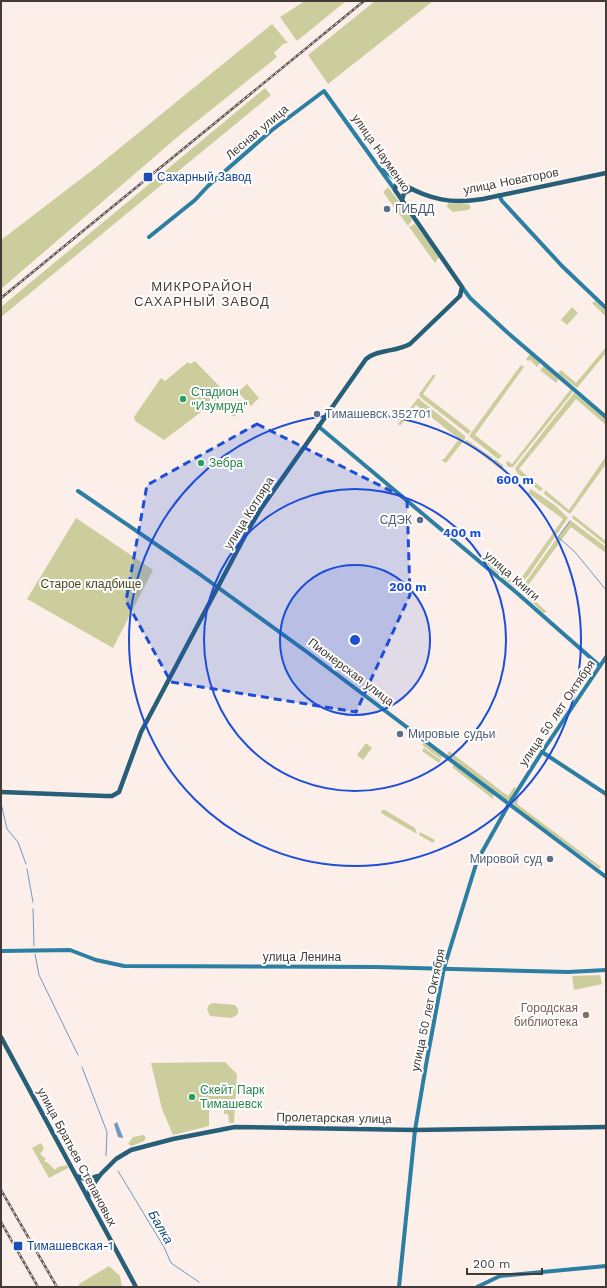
<svg xmlns="http://www.w3.org/2000/svg" width="607" height="1288" font-family="'Work Sans',sans-serif">
  <style>
    .green { fill: #cbcd9c }
    .water { fill: #6d99c4 }
    .lines { fill: none; stroke-linecap: round; stroke-linejoin: round }
    .stream { stroke: #6d99c4; stroke-width: 1 }
    .secondary { stroke: #2c7fa3; stroke-width: 4 }
    .primary { stroke: #275f79; stroke-width: 4.5 }
    .rail-casing { stroke: #605753; stroke-width: 2.5 }
    .rail { stroke: #fff; stroke-width: 1; stroke-dasharray: 3; stroke-linecap: butt }
    .marked { fill: #1d4ed8; fill-opacity: 0.2; stroke: #1d4ed8; stroke-width: 3; stroke-dasharray: 8 5; stroke-linejoin: round }
    .ring { fill: none; stroke: #1d4ed8; stroke-width: 2 }
    .transit-dot { fill: #1a4fb4; stroke: #fff; stroke-width: 1.5 }
    .service-dot { fill: #5c6f8a; stroke: #fff; stroke-width: 1.5 }
    .leisure-dot { fill: #2e9e5b; stroke: #fff; stroke-width: 1.5 }
    .education-dot { fill: #8d6e63; stroke: #fff; stroke-width: 1.5 }
    .labels { text-anchor: middle; dominant-baseline: central; stroke-width: 4; stroke-linejoin: round; paint-order: stroke }
    .street-label { font-size: 12px; fill: #423a36; stroke: #fff }
    .transit-label { font-size: 12px; fill: #164399; stroke: #fff; text-anchor: start }
    .service-label { font-size: 12px; fill: #4e5e75; stroke: #fff; text-anchor: start }
    .leisure-label { font-size: 12px; fill: #27864d; stroke: #fff; text-anchor: start }
    .park-label { font-size: 12px; fill: #464719; stroke: #fff }
    .education-label { font-size: 12px; fill: #785e54; stroke: #fff; text-anchor: end }
    .neighbourhood-label { font-size: 13px; letter-spacing: 1px; fill: #4c3c34; stroke: #fff }
    .water-label { font-size: 13px; font-style: italic; fill: #144670; stroke: #fff }
    .centre { fill: #1d4ed8; stroke: #fff; stroke-width: 2 }
    .ring-label { font-size: 12px; text-anchor: middle; font-weight: bold; fill: #1d4ed8; stroke: #fff; stroke-width: 4; stroke-linejoin: round; paint-order: stroke }
  </style>
  <rect width="100%" height="100%" fill="#fcefea"/>
  <!-- green -->
  <g class="green">
    <path d="M305,1H346L297,41L280,17Z"/>
    <path d="M375,1H433L328,84L308,55Z"/>
    <path d="M272,24L288,43L283,44L274,53L277,57L181,134L1,289V240L99,165Z"/>
    <path d="M265,88L271,95L1,317V307Z"/>
    <path d="M388,187L411,218L412,220L408,226L383,192Z"/>
    <path d="M448,203L469,204L471,208L468,210L453,212L447,207Z"/>
    <path d="M415,224L439,257L435,263L409,227Z"/>
    <path d="M595,301L606,311V317L592,303Z"/>
    <path d="M572,307L578,313L567,325L561,320Z"/>
    <path d="M606,347V353L577,388L558,373L561,370L576,383Z"/>
    <path d="M530,354L540,363L537,367L530,360L528,361L526,359Z"/>
    <path d="M195,361L226,393L164,440L135,421L134,417L161,378L165,381L188,362L190,364Z"/>
    <path d="M521,365L524,367L475,435L502,456L498,459L469,436Z"/>
    <path d="M544,366L559,378L556,383L540,370Z"/>
    <path d="M433,375H436L423,394L471,431L468,434L420,397L419,394Z"/>
    <path d="M247,384L259,398L251,406L238,392Z"/>
    <path d="M570,390H572V393L513,467H508L506,463L508,461L512,464Z"/>
    <path d="M574,393L606,418V425L576,399L519,469L543,489L540,491L517,473L515,468Z"/>
    <path d="M418,398L465,436V439L446,463L441,460L444,459L459,439L416,405L400,426L398,424Z"/>
    <path d="M240,400L246,406L234,417L228,411Z"/>
    <path d="M467,440L493,458L491,462L464,441Z"/>
    <path d="M606,456V464L570,514L544,494L545,490L569,510Z"/>
    <path d="M495,459L503,465L504,472L492,463Z"/>
    <path d="M531,489L556,506L568,518L528,576L516,588L484,562L486,559L517,584L563,519L528,493Z"/>
    <path d="M573,515L606,541V545L572,518Z"/>
    <path d="M76,518L153,570L113,648L27,599Z"/>
    <path d="M570,520L606,547V553L571,527L524,591L547,612L543,613L520,590Z"/>
    <path d="M366,743L372,748L363,760L357,755Z"/>
    <path d="M424,743L442,756L441,759L422,745Z"/>
    <path d="M424,748L441,760L439,763L422,751Z"/>
    <path d="M449,751L508,796L514,787L516,788L510,800H506L447,755Z"/>
    <path d="M455,765L493,794V799L452,767Z"/>
    <path d="M519,796L517,804L601,867L599,868L512,805Z"/>
    <path d="M382,810H385L415,828L417,834L381,813Z"/>
    <path d="M420,832L435,840L433,843L419,835Z"/>
    <path d="M600,975L602,984L574,990L572,976Z"/>
    <path d="M213,1003L235,1005L238,1009V1014L232,1018L210,1016L207,1009L209,1005Z"/>
    <path d="M225,1062L237,1074L234,1123H229L228,1114H224V1102L209,1101V1126L173,1135L162,1109L151,1063Z"/>
    <path d="M143,1135L146,1137L144,1141L132,1146L128,1144L133,1137Z"/>
    <path d="M41,1143L44,1149L40,1154L46,1159L44,1162H47L55,1170L58,1167L67,1165L68,1168L49,1178L32,1148Z"/>
    <path d="M109,1266L120,1276L122,1287H79V1284Z"/>
  </g>
  <!-- water -->
  <g class="water">
    <circle cx="207" cy="1091" r="4.5"/>
    <path d="M117,1122L123,1137V1138L118,1137L114,1124Z"/>
  </g>
  <g class="lines">
    <!-- stream -->
    <g class="stream">
      <path d="M570,521L558,537L575,552L606,590"/>
      <path d="M1,803L7,829L18,842L26,864"/>
      <path d="M27,869L33,902"/>
      <path d="M33,909L34,946"/>
      <path d="M35,954L39,975L78,1055"/>
      <path d="M82,1067L107,1132L106,1156"/>
      <path d="M118,1171L164,1247L171,1263L199,1282"/>
    </g>
    <!-- secondary -->
    <g class="secondary">
      <path d="M383,170L402,184"/>
      <path d="M499,195L502,201L562,266L606,308"/>
      <path d="M149,237L195,200L208,186L272,130L324,91L395,190"/>
      <path d="M462,287L470,298L508,333L606,417"/>
      <path d="M318,426L517,593L600,666"/>
      <path d="M78,491L198,573L307,652L606,877"/>
      <path d="M542,752L606,794"/>
      <path d="M1,951L70,950L96,960L124,966L376,967L568,972L606,970"/>
      <path d="M399,1287L415,1130L426,1065L444,968L477,861L509,804L542,752L606,657"/>
      <path d="M477,1287L500,1276L606,1266"/>
    </g>
    <!-- primary -->
    <g class="primary">
      <path d="M402,184C431,200 451,204 483,199L606,173"/>
      <path d="M402,200L404,193L412,189"/>
      <path d="M1,792L106,796H112L119,792L141,732L246,534L260,510L366,359C378,349 396,352 410,344L460,296L462,287L395,190L396,185L402,184"/>
      <path d="M1,1037L136,1287"/>
      <path d="M77,1176L87,1180L97,1176"/>
      <path d="M88,1198L90,1189L101,1174L116,1159L131,1150L173,1139L235,1127L415,1130L606,1127"/>
    </g>
    <defs>
      <g id="rail">
        <path d="M1,298L364,1"/>
        <path d="M1,1190L57,1287"/>
        <path d="M1,1222L38,1287"/>
      </g>
    </defs>
    <!-- rail casing -->
    <use href="#rail" class="rail-casing"/>
    <!-- rail -->
    <use href="#rail" class="rail"/>
  </g>
  <!-- marked area -->
  <path class="marked" d="M257,424L407,499L410,595L356,712L171,682L126,601L147,485Z"/>
  <!-- distance rings -->
  <circle cx="355" cy="640" r="75" fill="#1d4ed8" fill-opacity=".12"/>
  <g class="ring">
    <circle cx="355" cy="640" r="75"/>
    <circle cx="355" cy="640" r="151"/>
    <circle cx="355" cy="640" r="226"/>
  </g>
  <!-- markers -->
  <g class="transit-dot">
    <rect x="143" y="172" width="10" height="10" rx="2"/>
    <rect x="13" y="1241" width="10" height="10" rx="2"/>
  </g>
  <g class="service-dot">
    <circle cx="387" cy="209" r="4"/>
    <circle cx="317" cy="414" r="4"/>
    <circle cx="420" cy="520" r="4"/>
    <circle cx="400" cy="734" r="4"/>
    <circle cx="550" cy="859" r="4"/>
  </g>
  <g class="leisure-dot">
    <circle cx="183" cy="399" r="4"/>
    <circle cx="201" cy="463" r="4"/>
    <circle cx="192" cy="1097" r="4"/>
  </g>
  <circle class="education-dot" cx="586" cy="1015" r="4"/>
  <g class="labels">
    <!-- street labels -->
    <g class="street-label">
      <text transform="translate(257 132) rotate(-40)">Лесная улица</text>
      <text transform="translate(381 153) rotate(55)">улица Науменко</text>
      <text transform="translate(511 181) rotate(-11)">улица Новаторов</text>
      <text transform="translate(249 513) rotate(-58)">улица Котляра</text>
      <text transform="translate(512 576) rotate(41)">улица Книги</text>
      <text transform="translate(351 672) rotate(37)">Пионерская улица</text>
      <text transform="translate(557 713) rotate(-56)">улица 50 лет Октября</text>
      <text x="302" y="957">улица Ленина</text>
      <text transform="translate(428 1010) rotate(-78)">улица 50 лет Октября</text>
      <text transform="translate(334 1118) rotate(1)">Пролетарская улица</text>
      <text transform="translate(77 1157) rotate(62)">улица Братьев Степановых</text>
    </g>
    <!-- transit labels -->
    <g class="transit-label">
      <text x="157" y="177">Сахарный Завод</text>
      <text x="27" y="1246">Тимашевская-1</text>
    </g>
    <!-- service labels -->
    <g class="service-label">
      <text x="395" y="209">ГИБДД</text>
      <text x="325" y="414">Тимашевск 352701</text>
      <text x="412" y="520" text-anchor="end">СДЭК</text>
      <text x="408" y="734">Мировые судьи</text>
      <text x="542" y="859" text-anchor="end">Мировой суд</text>
    </g>
    <!-- leisure labels -->
    <g class="leisure-label">
      <text x="191" y="392">Стадион<tspan x="191" dy="14">"Изумруд"</tspan></text>
      <text x="209" y="463">Зебра</text>
      <text x="200" y="1090">Скейт Парк<tspan x="200" dy="14">Тимашевск</tspan></text>
    </g>
    <!-- park labels -->
    <g class="park-label">
      <text x="91" y="584">Старое кладбище</text>
    </g>
    <!-- education labels -->
    <g class="education-label">
      <text x="578" y="1008">Городская<tspan x="578" dy="14">библиотека</tspan></text>
    </g>
    <!-- neighbourhood labels -->
    <g class="neighbourhood-label">
      <text x="202" y="286">МИКРОРАЙОН<tspan x="202" dy="15">САХАРНЫЙ ЗАВОД</tspan></text>
    </g>
    <!-- water labels -->
    <g class="water-label">
      <text transform="translate(161 1227) rotate(60)">Балка</text>
    </g>
  </g>
  <circle cx="355" cy="640" r="6" class="centre"/>
  <g class="ring-label">
    <text x="515" y="484">600 m</text>
    <text x="462" y="537">400 m</text>
    <text x="408" y="591">200 m</text>
  </g>
  <!-- border -->
  <rect width="607" height="1288" fill="none" stroke="#423a36" stroke-width="4"/>
  <!-- scale -->
  <path d="M467 1268v6h75v-6" fill="none" stroke="#423a36" stroke-width="2"/>
  <text x="473" y="1268" font-size="12" fill="#423a36" stroke="#ffffff" stroke-width="3" paint-order="stroke">200 m</text>
</svg>
